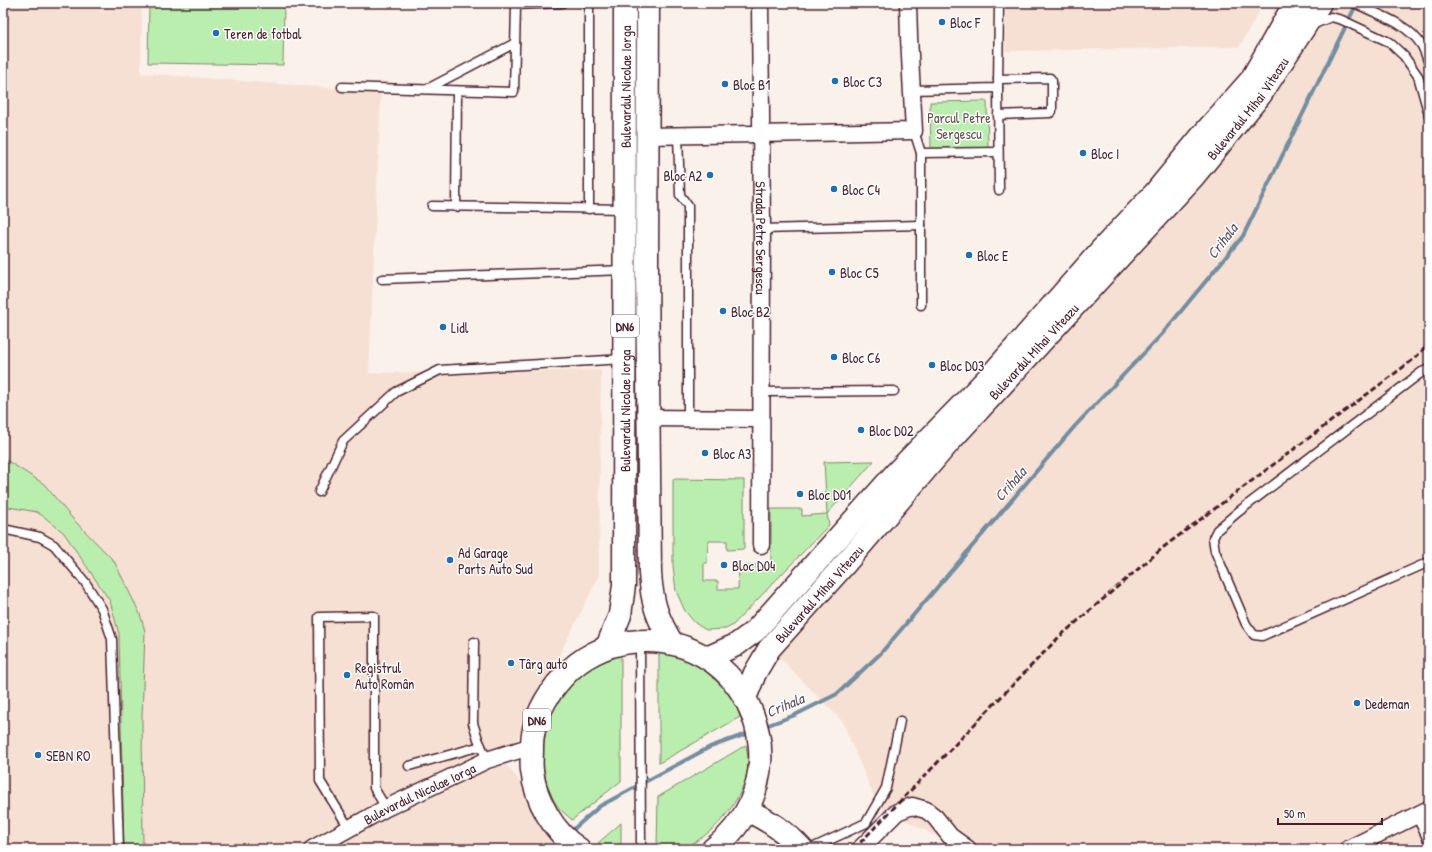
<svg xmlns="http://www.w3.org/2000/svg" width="1432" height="852" font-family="'Patrick Hand',sans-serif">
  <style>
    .built { fill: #f6e0d3 }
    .green { fill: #baeeae; stroke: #82866c }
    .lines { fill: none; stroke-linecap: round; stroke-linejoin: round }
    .stream { stroke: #738da1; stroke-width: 4 }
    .service-casing { stroke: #4a1f2b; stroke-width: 11 }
    .minor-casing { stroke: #4a1f2b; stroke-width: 19 }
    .secondary-casing { stroke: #4a1f2b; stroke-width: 25 }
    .primary-casing { stroke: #4a1f2b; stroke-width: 25 }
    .service { stroke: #fff; stroke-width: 8 }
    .minor { stroke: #fff; stroke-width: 16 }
    .secondary { stroke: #fff; stroke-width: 22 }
    .primary { stroke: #fff; stroke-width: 22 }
    .rail { stroke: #4a1f2b; stroke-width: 3; stroke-dasharray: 6 3; stroke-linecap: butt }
    .poi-dot { fill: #1f6fb2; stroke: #fff; stroke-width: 1.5 }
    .labels { text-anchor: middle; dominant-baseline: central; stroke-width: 3; stroke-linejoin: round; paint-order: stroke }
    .shield { fill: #fff; stroke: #80626b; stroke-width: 1 }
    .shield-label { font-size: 13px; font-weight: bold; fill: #4a1f2b }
    .poi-label { font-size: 14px; fill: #4a1f2b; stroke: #fff; text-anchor: start }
    .street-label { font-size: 14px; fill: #4a1f2b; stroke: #fff }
    .park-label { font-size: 14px; fill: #66534c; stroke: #fff }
    .water-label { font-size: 15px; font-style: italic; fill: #5f5666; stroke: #fff }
  </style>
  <rect width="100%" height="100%" fill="#fbf1eb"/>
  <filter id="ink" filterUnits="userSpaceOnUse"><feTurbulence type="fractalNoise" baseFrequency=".025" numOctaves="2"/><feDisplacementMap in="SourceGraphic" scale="8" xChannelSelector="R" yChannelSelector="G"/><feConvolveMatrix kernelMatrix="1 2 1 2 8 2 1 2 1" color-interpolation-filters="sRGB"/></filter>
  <g filter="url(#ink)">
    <!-- built -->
    <g class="built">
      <path d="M3,3H142L141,73L381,92L369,373L601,370L599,576L505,763L575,849H3Z"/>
      <path d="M1006,3H1264L1239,47L1005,51Z"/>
      <path d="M1277,3H1429V849H961L878,806L842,721L745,623L942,410L1238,83Z"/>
    </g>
    <!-- green -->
    <g class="green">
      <path d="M149,3H284L283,65L148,63Z"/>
      <path d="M987,101L988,149L931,150L930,102Z"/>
      <path d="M3,458L44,484L72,518L114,561L140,614L145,631L142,717L143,849H124L119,634L110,601L64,533L47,519L37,512L3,506Z"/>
      <path d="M874,461L827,514L829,525L733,625L726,629L706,630L695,623L685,611L676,591L673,566V479L744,480V549L727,550V541H708L707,563H704V581H718V589H738L739,567L771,563V509H802V516L827,514L824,462Z"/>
      <path d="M659,653L678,656L699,665L725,689L736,702L740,717L659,763Z"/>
      <path d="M621,655V781L572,820C568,816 562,812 559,808C529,768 545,705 579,673C591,663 607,659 621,655Z"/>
      <path d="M746,745C747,752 749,760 748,767C744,800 711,840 679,849C672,850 664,849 657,849L658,797Z"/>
      <path d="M621,823V849H606L598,843Z"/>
    </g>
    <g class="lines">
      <!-- stream -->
      <g class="stream">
        <path d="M763,727L795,715L837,694L881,653L1075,426L1163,333L1243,236L1357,3"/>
        <path d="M569,833L600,806L710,747L749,733"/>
        <path d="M551,849L560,842"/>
      </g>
      <defs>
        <g id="service">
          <path d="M589,3V209"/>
          <path d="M1354,3C1377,14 1408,23 1422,46C1425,52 1427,58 1429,64"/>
          <path d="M1312,25L1331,17L1342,20L1389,42L1404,56L1418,76L1429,115"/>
          <path d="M998,79L1050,78L1052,81V111L1050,113L998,115"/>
          <path d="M342,87L514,92L516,5L562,3"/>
          <path d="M998,88L999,190"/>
          <path d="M427,89L515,43"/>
          <path d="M911,90L998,88L999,3"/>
          <path d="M914,131L921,153V305"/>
          <path d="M678,135L680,195L688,206V418"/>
          <path d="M921,153L998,152"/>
          <path d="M432,206L624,209"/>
          <path d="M456,207L457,91"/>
          <path d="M762,229L921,225"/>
          <path d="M382,279L625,270"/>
          <path d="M1429,369L1422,372L1238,512L1217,530L1213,538L1215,551L1246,624L1254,635L1262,636L1429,562"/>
          <path d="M761,392L894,391"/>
          <path d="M319,492L343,441L396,392L440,370L624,359"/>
          <path d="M3,529L40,537L54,545L85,582L102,609L112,639L119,849"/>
          <path d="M474,642L473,723L478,739L487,760"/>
          <path d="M640,643L641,849"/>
          <path d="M409,766L481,746"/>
          <path d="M1416,815L1429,842"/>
          <path d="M349,828L320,781L319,617L374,616V788L386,808"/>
          <path d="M810,849L866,823L886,788L900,721"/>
        </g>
        <g id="minor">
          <path id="s1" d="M760,3L762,229L761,545"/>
          <path d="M648,136L914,131L909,37L908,3"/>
          <path d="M649,418L761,419"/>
          <path id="s2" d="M312,849L386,808L458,774L487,760L532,746"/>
          <path d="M860,849L897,812L912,806L926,810L935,817L950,836L968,849"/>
          <path d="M1348,849L1429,809"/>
        </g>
        <g id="secondary">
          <path d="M707,658L736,645L755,631L895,474L993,373L1102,249L1155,193L1206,131L1251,80L1295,3"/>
          <path id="s3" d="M745,698L755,673L769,649L844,565L950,441L1193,177L1261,94L1320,3"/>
          <path d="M747,810C769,821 785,831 802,849"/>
        </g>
        <g id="primary">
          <path d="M648,3L647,269L650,573C652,603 657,618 672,643"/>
          <path id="s4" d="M607,647L620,615L624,585L625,3"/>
          <path d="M579,849C554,833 535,800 532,770C531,764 532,756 532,749C531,722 546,695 564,676C580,658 605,645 630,642C749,627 808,776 713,849"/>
        </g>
      </defs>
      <!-- service casing -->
      <use href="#service" class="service-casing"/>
      <!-- minor casing -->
      <use href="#minor" class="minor-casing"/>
      <!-- secondary casing -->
      <use href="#secondary" class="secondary-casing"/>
      <!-- primary casing -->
      <use href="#primary" class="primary-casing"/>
      <!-- service -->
      <use href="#service" class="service"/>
      <!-- minor -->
      <use href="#minor" class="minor"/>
      <!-- secondary -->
      <use href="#secondary" class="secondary"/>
      <!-- primary -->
      <use href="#primary" class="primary"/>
      <!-- rail -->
      <path class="rail" d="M854,849L1059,637L1165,546L1414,359L1429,344"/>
    </g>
  </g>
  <!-- markers -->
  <g class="poi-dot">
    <circle cx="942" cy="22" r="4"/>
    <circle cx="216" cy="33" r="4"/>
    <circle cx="835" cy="81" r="4"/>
    <circle cx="725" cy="84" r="4"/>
    <circle cx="1083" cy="153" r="4"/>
    <circle cx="710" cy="175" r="4"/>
    <circle cx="834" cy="189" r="4"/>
    <circle cx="969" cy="255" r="4"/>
    <circle cx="832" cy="272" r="4"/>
    <circle cx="723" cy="311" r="4"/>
    <circle cx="443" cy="327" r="4"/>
    <circle cx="834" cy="357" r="4"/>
    <circle cx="932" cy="365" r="4"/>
    <circle cx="861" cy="430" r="4"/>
    <circle cx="705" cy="453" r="4"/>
    <circle cx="800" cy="494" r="4"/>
    <circle cx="450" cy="560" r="4"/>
    <circle cx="724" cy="565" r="4"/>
    <circle cx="511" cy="663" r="4"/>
    <circle cx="347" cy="675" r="4"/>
    <circle cx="1357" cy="703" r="4"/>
    <circle cx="38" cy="755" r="4"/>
  </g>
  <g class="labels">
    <!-- shield labels -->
    <g class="shield">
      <rect x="611" y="315" width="28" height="22" rx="3"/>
      <rect x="523" y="709" width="28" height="22" rx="3"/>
    </g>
    <g class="shield-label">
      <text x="625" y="326">DN6</text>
      <text x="537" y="720">DN6</text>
    </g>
    <!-- poi labels -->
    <g class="poi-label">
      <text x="950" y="22">Bloc F</text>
      <text x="224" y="33">Teren de fotbal</text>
      <text x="843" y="81">Bloc C3</text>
      <text x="733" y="84">Bloc B1</text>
      <text x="1091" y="153">Bloc I</text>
      <text x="702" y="175" text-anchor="end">Bloc A2</text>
      <text x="842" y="189">Bloc C4</text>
      <text x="977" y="255">Bloc E</text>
      <text x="840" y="272">Bloc C5</text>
      <text x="731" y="311">Bloc B2</text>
      <text x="451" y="327">Lidl</text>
      <text x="842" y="357">Bloc C6</text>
      <text x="940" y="365">Bloc D03</text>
      <text x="869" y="430">Bloc D02</text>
      <text x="713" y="453">Bloc A3</text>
      <text x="808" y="494">Bloc D01</text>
      <text x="458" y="552">Ad Garage<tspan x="458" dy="16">Parts Auto Sud</tspan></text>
      <text x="732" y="565">Bloc D04</text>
      <text x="519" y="663">Târg auto</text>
      <text x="355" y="667">Registrul<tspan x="355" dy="16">Auto Român</tspan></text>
      <text x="1365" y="703">Dedeman</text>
      <text x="46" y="755">SEBN RO</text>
    </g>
    <!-- street labels -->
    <g class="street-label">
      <text stroke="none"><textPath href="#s4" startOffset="563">Bulevardul Nicolae Iorga</textPath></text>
      <text stroke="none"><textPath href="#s3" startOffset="777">Bulevardul Mihai Viteazu</textPath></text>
      <text stroke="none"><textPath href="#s1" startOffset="235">Strada Petre Sergescu</textPath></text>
      <text stroke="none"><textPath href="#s3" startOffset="453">Bulevardul Mihai Viteazu</textPath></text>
      <text stroke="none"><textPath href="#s4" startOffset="239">Bulevardul Nicolae Iorga</textPath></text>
      <text stroke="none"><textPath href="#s3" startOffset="129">Bulevardul Mihai Viteazu</textPath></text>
      <text stroke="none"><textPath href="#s2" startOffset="121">Bulevardul Nicolae Iorga</textPath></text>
    </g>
    <!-- park labels -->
    <g class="park-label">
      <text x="959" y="117">Parcul Petre<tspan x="959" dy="16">Sergescu</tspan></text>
    </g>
    <!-- water labels -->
    <g class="water-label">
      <text transform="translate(1222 241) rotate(-53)">Crihala</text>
      <text transform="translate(1010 484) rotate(-49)">Crihala</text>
      <text transform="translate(785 705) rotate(-23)">Crihala</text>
    </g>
  </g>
  <!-- margin -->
  <rect width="1432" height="852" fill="none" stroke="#fff" stroke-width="16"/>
  <rect x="8" y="8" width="1416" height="836" fill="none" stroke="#4a1f2b" stroke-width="1.5" filter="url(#ink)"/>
  <!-- scale -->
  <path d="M1278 818v6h104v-6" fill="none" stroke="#4a1f2b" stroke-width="2"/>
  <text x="1284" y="818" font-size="12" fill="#4a1f2b" stroke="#ffffff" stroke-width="3" paint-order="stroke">50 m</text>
</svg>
